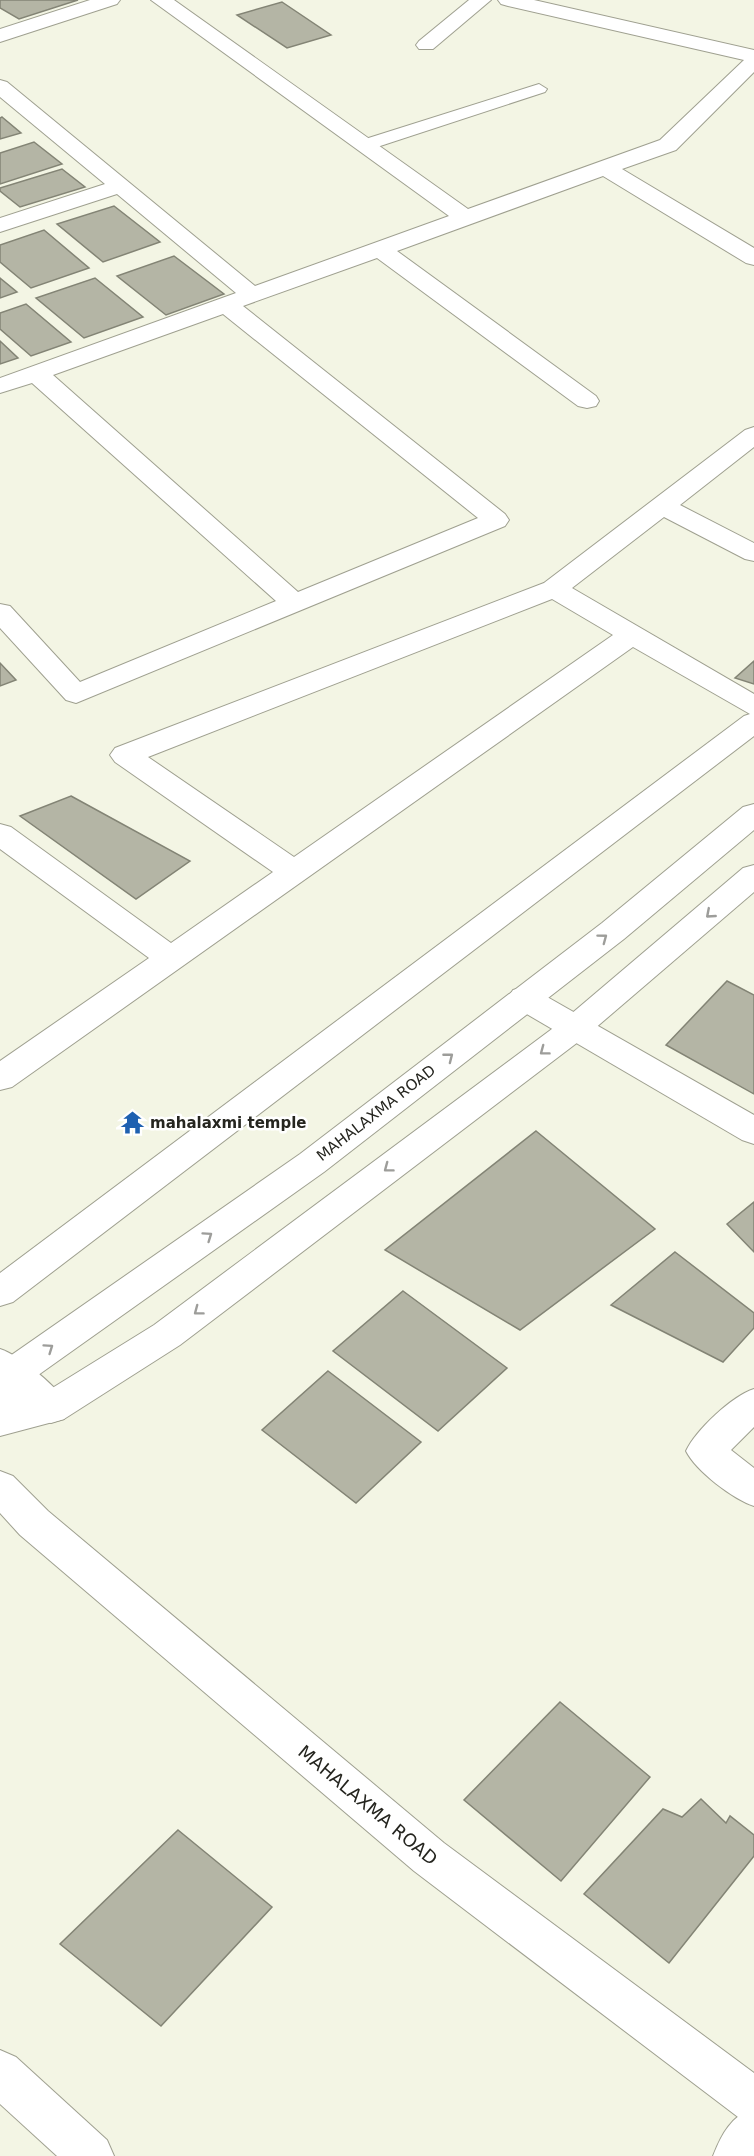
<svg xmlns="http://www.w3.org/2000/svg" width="754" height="2156" font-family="'DejaVu Sans',sans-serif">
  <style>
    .building { fill: #b4b5a5; stroke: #838475; stroke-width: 1.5 }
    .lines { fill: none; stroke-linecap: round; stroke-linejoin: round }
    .service-casing { stroke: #9fa090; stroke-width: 2 }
    .minor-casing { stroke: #9fa090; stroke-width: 2 }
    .tertiary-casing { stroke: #9fa090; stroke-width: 2 }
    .service { fill: #fff; fill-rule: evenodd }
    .minor { fill: #fff; fill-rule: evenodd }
    .tertiary { fill: #fff; fill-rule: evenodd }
    .oneway { stroke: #9d9d9a }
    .labels { text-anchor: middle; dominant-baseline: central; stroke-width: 5; stroke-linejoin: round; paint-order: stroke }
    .street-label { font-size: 15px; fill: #25251f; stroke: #fff }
    .poi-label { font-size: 15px; font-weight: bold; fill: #25251f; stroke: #fff; text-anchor: start }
    .near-street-label { font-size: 18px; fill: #25251f; stroke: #fff }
  </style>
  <rect width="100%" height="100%" fill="#f3f5e4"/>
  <!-- building -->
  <g class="building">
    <path d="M0,0H78L19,19L0,8Z"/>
    <path d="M282,2L331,35L287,48L237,15Z"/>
    <path d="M2,117L21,133L0,139V118Z"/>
    <path d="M34,142L62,164L0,184V153Z"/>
    <path d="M62,169L85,187L20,207L0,191V188Z"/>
    <path d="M114,206L160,242L103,262L57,224Z"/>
    <path d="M44,230L89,268L31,288L0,262V245Z"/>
    <path d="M174,256L224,294L166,315L117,276Z"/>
    <path d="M0,278L17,292L0,298Z"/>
    <path d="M95,278L143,317L84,338L36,298Z"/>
    <path d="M26,304L71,342L31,356L0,329V313Z"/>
    <path d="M0,341L18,358L0,364Z"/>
    <path d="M754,661V684L735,678Z"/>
    <path d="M0,663L16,680L0,686Z"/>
    <path d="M71,796L190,861L136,899L20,816Z"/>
    <path d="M727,981L754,995V1094L666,1045Z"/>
    <path d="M536,1131L655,1229L520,1330L385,1250Z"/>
    <path d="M754,1202V1252L727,1224Z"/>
    <path d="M675,1252L754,1313V1328L723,1362L611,1305Z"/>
    <path d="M403,1291L507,1368L438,1431L333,1351Z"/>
    <path d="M328,1371L421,1442L356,1503L262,1430Z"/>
    <path d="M560,1702L650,1777L561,1881L464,1800Z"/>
    <path d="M701,1799L726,1823L730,1816L754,1835V1856L669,1963L584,1894L663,1809L682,1817Z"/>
    <path d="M178,1830L272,1907L161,2026L60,1944Z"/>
  </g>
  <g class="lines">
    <defs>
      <path id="service" d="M539,84L547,89L545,92L371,149L365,150L357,145L359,141Z"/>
      <g id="minor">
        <path d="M90,0H120L117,4L0,42V29Z"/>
        <path d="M151,0H174L468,209L660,140L744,60L508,6L501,4L498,0H534L754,50V72L676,150L622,169L754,248V265L746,263L603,176L397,251L596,396L599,401L596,406L587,408L578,406L377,258L243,306L505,514L509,520L505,526L76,703L66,700L0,628V604L10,606L80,682L276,601L32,383L0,393V378L236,293L117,194L0,232V218L105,184L0,97V80L7,82L255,286L449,216ZM223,314L478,518L298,592L53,375Z"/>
        <path d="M469,0H491L433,49H419L416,45L419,41Z"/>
        <path d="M754,427V447L680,505L754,543V561L745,559L664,517L572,588L754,694V736L13,1302L0,1306V1273L744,716L750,714L633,647L12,1087L0,1090V1061L149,958L0,849V824L11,827L171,943L273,872L115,762L110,755L115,748L544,583L745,430ZM552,599L613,635L294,857L148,757Z"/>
        <path d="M524,987L535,990L754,1115V1144L742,1140L513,1006L508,998L513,990Z"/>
        <path d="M0,1349C21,1356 59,1388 70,1408L64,1419L51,1423L38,1419L0,1386Z"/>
        <path d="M754,1389V1427L731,1450L754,1468V1506C733,1499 696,1471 686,1451C696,1430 732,1396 754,1389Z"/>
        <path d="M0,2050L16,2057L107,2140L114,2156H57L0,2104Z"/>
        <path d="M754,2107V2156H713C722,2133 731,2117 754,2107Z"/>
      </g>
      <g id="tertiary">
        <path d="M754,804V830L624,939L324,1172L27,1383L21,1400L41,1395L154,1325L564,1020L743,868L754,865V892L586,1036L180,1345L64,1419L0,1436V1363L300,1154L602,923L743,807Z"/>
        <path d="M0,1471L13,1476L48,1511L444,1843L754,2073V2124L738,2117L414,1871L20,1535L0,1513Z"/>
      </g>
    </defs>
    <!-- service casing -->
    <use href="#service" class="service-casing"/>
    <!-- minor casing -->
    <use href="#minor" class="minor-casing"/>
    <!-- tertiary casing -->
    <use href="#tertiary" class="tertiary-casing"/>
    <!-- service -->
    <use href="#service" class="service"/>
    <!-- minor -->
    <use href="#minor" class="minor"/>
    <!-- tertiary -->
    <use href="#tertiary" class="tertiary"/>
  </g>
  <!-- one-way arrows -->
  <defs><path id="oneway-chevron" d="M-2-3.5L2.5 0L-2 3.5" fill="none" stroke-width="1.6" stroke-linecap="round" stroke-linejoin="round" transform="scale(1.5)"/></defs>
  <g class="oneway">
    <use href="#oneway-chevron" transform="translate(710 914) rotate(139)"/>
    <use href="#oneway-chevron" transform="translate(603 938) rotate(-37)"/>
    <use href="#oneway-chevron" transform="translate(544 1051) rotate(143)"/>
    <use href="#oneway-chevron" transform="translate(449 1057) rotate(-38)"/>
    <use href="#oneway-chevron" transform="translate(388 1168) rotate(143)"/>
    <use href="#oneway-chevron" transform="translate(208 1236) rotate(-35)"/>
    <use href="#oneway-chevron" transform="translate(198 1311) rotate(143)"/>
    <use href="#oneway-chevron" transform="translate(49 1348) rotate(-35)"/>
  </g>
  <!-- icons -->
  <defs>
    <symbol id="temple-bare" viewBox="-9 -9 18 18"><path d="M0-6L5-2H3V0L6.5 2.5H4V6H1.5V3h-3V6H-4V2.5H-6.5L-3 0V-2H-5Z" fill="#1e60b0" stroke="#fff" stroke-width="2.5" paint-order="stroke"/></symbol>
  </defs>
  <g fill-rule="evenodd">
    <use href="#temple-bare" x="116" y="1106" width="33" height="33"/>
  </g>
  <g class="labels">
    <!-- street labels -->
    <g class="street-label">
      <text transform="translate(376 1113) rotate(-38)">MAHALAXMA ROAD</text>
    </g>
    <!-- poi labels -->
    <g class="poi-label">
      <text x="150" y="1123">mahalaxmi temple</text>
    </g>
    <!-- near-street labels -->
    <g class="near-street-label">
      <text transform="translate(368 1805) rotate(40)">MAHALAXMA ROAD</text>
    </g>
  </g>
</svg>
